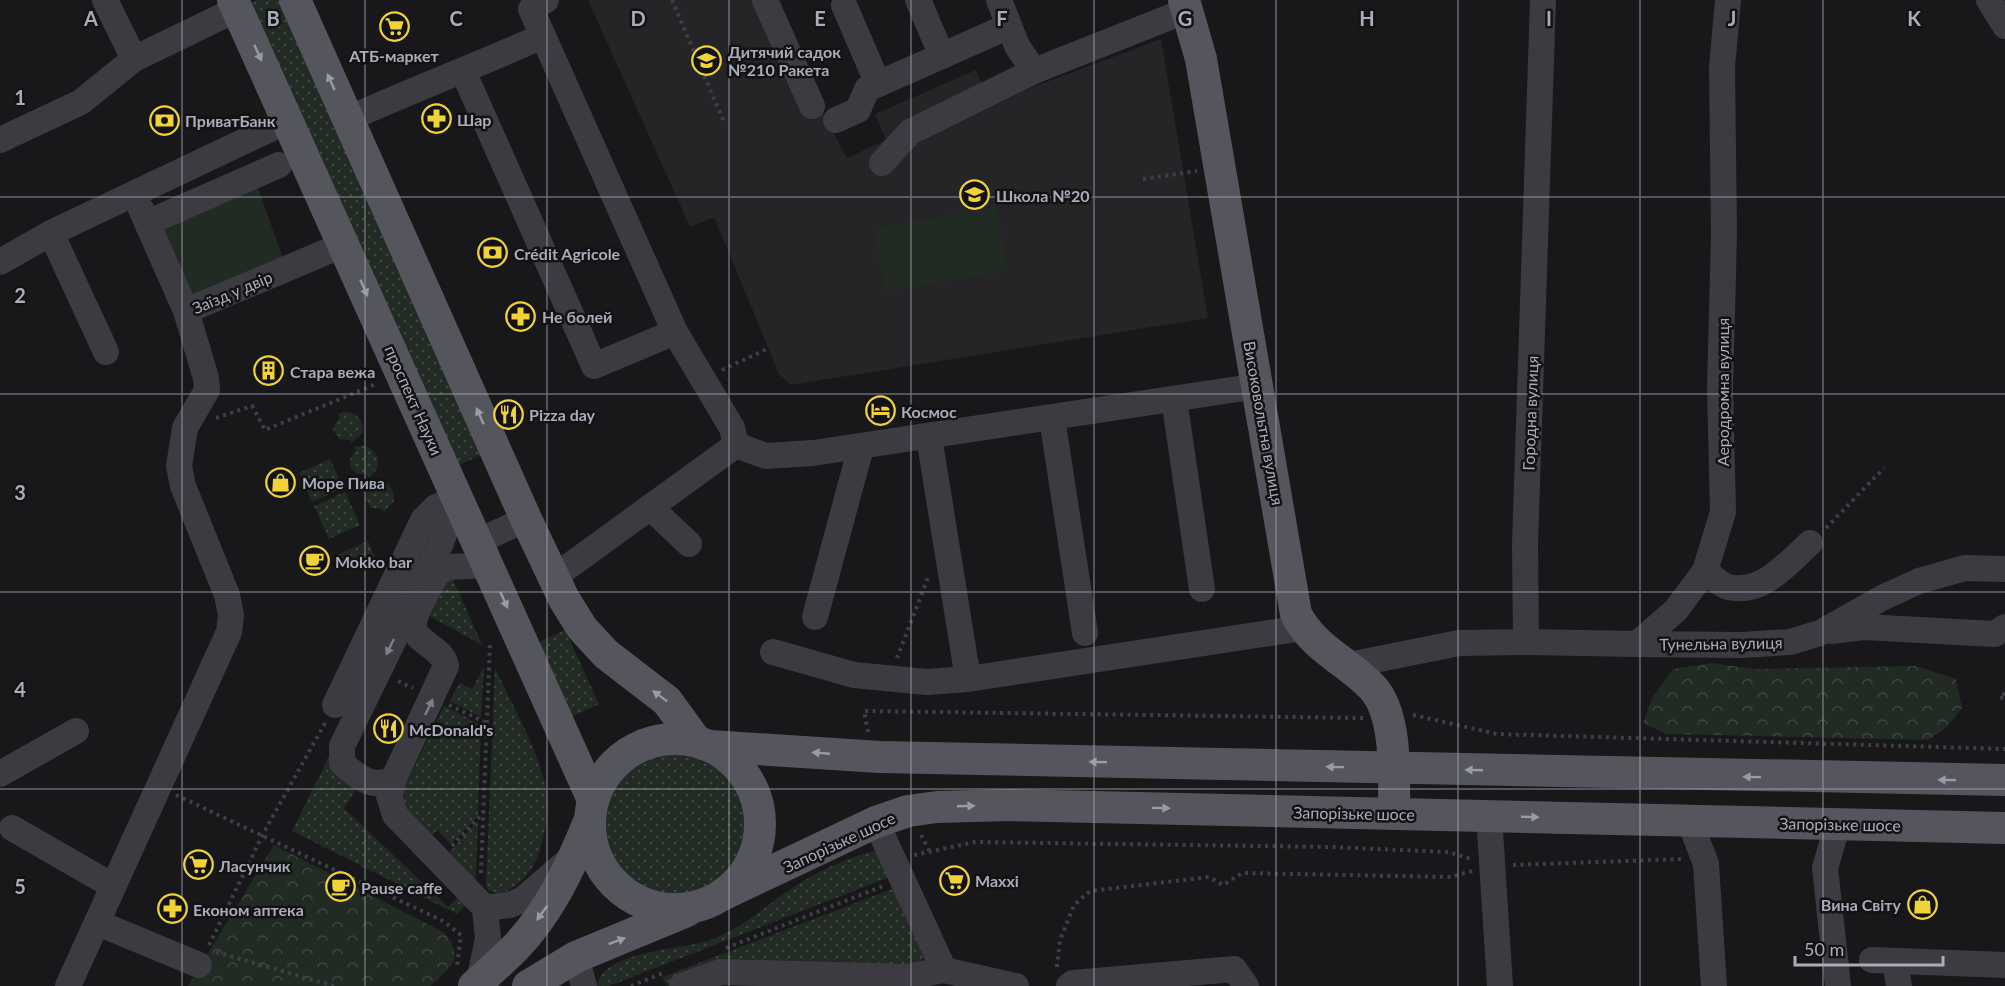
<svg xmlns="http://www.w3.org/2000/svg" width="2005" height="986" font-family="Lato,sans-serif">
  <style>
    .built { fill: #252427 }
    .grass { fill: url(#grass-dots) }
    .forest { fill: url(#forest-crowns) }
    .park { fill: #222a24 }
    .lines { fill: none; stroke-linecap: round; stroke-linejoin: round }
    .path { stroke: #3f4046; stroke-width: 4; stroke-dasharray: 3 4.5; stroke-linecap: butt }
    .minor { stroke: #3b3b41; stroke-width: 26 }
    .major { stroke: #55555e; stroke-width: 32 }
    .oneway { fill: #999ba8 }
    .oneway2 { fill: #7e7f8a }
    .grid { fill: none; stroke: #aaacba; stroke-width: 1.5; stroke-opacity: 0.55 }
    .labels { text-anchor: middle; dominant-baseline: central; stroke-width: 5; stroke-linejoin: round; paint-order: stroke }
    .poi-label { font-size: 16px; font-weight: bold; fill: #aaacba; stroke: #131315; text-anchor: start }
    .street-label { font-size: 16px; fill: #aaacba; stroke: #131315 }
    .grid-label { font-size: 20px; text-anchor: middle; font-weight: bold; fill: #aaacba; stroke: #131315; stroke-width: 5; stroke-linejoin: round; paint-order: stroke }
  </style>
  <defs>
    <pattern id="grass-dots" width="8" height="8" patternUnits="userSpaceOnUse" patternTransform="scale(1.5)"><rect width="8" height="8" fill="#222a24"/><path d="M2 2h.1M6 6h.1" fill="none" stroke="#3f4642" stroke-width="1.8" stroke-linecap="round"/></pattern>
    <pattern id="forest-crowns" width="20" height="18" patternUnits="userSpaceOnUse" patternTransform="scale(1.5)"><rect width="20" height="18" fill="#222a24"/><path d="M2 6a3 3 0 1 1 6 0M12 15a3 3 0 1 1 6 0" fill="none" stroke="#3f4642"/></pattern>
  </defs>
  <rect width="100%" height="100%" fill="#18181a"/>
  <!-- built -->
  <path class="built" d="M588,0H771L826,119L847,158L886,140L875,114L976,70L990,103L1161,39L1208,318L791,385L779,374L714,217L690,227Z"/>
  <!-- grass -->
  <g class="grass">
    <path d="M257,0H282L484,454L456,466L248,4Z"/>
    <path d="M343,412C356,411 363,419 363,432L352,443L350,440L339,439L333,430L335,423L340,418L338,414Z"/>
    <path d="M364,446C380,450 384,469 368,477L366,474C351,476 344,462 356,451L354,447Z"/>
    <path d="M330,459L343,488L312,502L299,473Z"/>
    <path d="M375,481C387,480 395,488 394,501L384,512L382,509L371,508L365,499L367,492L372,487L370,482Z"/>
    <path d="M345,492L360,525L329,539L314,506Z"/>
    <path d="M368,541L375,557L345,571L337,555Z"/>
    <path d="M451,575L482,645L426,614Z"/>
    <path d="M565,630L599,704L569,718L535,644Z"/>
    <path d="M484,667L481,717L449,701L460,683L472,689Z"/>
    <path d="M495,668C513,707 538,749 547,792C550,808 546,826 542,842C537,867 523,884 501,894L489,891L486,885Z"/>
    <path d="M444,706L481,725L478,816L451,844L437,830L426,842L397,802Z"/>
    <path d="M351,712L334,750L359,785L344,808L448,907L458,897L466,905L457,914L292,831Z"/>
    <circle cx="675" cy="825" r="73"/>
    <path d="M478,821L475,889L444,858Z"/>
    <path d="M874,851L879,853L895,875L609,986H597C603,950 683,950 710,940C743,928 760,910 788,891C814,873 843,859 874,851Z"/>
    <path d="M900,886L925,956L921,964L722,967L667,986L662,977Z"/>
  </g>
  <!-- forest -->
  <g class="forest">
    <path d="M1711,663L1755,669L1916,666L1956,679L1962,708L1946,728L1928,740L1666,734L1643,723L1652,698L1673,669Z"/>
    <path d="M274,845L445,933C465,960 451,966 431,986H188Z"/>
  </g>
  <!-- park -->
  <g class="park">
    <path d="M256,182L285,264L188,304L157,226Z"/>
    <path d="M997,207L1008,271L885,292L874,228Z"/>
  </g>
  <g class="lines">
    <!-- path -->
    <g class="path">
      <path d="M672,0L724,122"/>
      <path d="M1143,179L1197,171"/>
      <path d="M722,370L767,349"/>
      <path d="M216,418L252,406L265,430L376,384"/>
      <path d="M1826,528L1884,468"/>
      <path d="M897,658L929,575"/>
      <path d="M398,681L413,688"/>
      <path d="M2005,693L2000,698L2005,697"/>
      <path d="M449,705L487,723"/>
      <path d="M1413,715L1497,734L2005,749"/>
      <path d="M868,732L864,711L1363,718"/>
      <path d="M176,795L443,921L461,935L457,966"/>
      <path d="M921,835L929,850"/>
      <path d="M452,846L484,812"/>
      <path d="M914,855L975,842L1330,847L1448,852L1471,859"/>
      <path d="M1513,865L1682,859"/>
      <path d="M481,873L490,643"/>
      <path d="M209,945L263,834L325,723"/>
      <path d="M726,948L883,886"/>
      <path d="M216,952L334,986"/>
      <path d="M1057,967L1060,940L1074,905L1090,891L1209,877L1223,885L1242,873L1451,877L1472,871"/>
      <path d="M631,986L663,973"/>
    </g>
    <!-- minor -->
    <g class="minor">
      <path d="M105,0L134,59"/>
      <path d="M546,0L531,9L675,332L732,428L736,445"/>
      <path d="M765,0L812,106"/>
      <path d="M918,0L942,56"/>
      <path d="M999,0L1017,46L1034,71L1188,10"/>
      <path d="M1989,0L2005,26"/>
      <path d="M844,5L878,84"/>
      <path d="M463,71L594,366L675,332"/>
      <path d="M348,119C412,90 478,65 543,36"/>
      <path d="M836,120L858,110L867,89L1009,26"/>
      <path d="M0,140L81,102L134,59L237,9"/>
      <path d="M882,163L910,132L1034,71"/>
      <path d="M141,209L186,311"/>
      <path d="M147,223L279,165"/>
      <path d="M0,262L51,233"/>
      <path d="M106,352L51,233L289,120"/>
      <path d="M1174,399L1202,589"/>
      <path d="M1052,418L1085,633"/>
      <path d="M929,437L968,679"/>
      <path d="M650,507L689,544"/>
      <path d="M477,542L526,519"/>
      <path d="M1705,571C1712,576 1720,585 1728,587C1762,595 1787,564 1810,543"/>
      <path d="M554,577L736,445L766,456L813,453L1258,386"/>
      <path d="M815,617L861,447"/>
      <path d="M1831,631L1864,627L1995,634L2005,627"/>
      <path d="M1526,642L1637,644L1676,610L1705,571L1723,512L1720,389L1724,235L1722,67L1728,0"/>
      <path d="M1637,644L1742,645L1790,642L1820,633L1882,598L1919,581L1965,568L2005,569"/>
      <path d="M773,652L854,675L927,682L968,679L1303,628"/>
      <path d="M1344,666L1459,643L1526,642L1525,544L1543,0"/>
      <path d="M335,705L423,520L436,507L458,498"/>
      <path d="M0,774L76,731"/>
      <path d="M394,778C375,791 357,777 342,763V746L440,545L458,498"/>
      <path d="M1489,815L1500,986"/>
      <path d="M876,822L944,970L1016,986"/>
      <path d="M1690,822L1706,864L1714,986"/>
      <path d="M1838,824L1825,868L1838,986"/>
      <path d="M12,828L111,885"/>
      <path d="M485,908L509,905L522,900L572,857"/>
      <path d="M98,923L199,965"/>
      <path d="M576,957L584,986"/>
      <path d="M1872,960L2005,965"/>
      <path d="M1895,961L1899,986"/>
      <path d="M479,981L488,939L485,908L395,815L389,796L394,778L446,666C443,646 410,642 414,622C417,606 430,588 437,573L449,567L488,565"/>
      <path d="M68,986L229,632L231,615L227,595L183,486L179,466L185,428L207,390L206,378L186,311L345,244"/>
      <path d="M682,986L720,972L907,977L944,970"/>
      <path d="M1069,986L1073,983L1234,969L1246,986"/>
    </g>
    <!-- major -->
    <g class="major">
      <path d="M233,0L593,800"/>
      <path d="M295,0L526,519L564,599L582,628L606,654L667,701L696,741"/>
      <path d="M1184,0L1201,59L1296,614C1313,648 1347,661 1372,687C1398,714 1394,779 1394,814"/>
      <circle cx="675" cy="824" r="85"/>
      <path d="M710,746L880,757L2005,780"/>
      <path d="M722,895L876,822L908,811L937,807L1010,805L2005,828"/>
      <path d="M474,986C488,973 502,961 515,948C549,913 570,868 588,824"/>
      <path d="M528,986L576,957L687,911"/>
    </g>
  </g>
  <!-- one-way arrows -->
  <defs><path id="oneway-solid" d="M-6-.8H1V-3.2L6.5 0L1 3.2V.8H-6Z" transform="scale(1.5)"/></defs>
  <g class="oneway">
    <use href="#oneway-solid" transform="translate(258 53) rotate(65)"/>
    <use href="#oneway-solid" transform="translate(331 82) rotate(-114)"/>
    <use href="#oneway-solid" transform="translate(364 288) rotate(66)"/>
    <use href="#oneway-solid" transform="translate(480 416) rotate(-114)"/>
    <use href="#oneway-solid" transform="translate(504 600) rotate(66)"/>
    <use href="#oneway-solid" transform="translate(660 696) rotate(-143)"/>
    <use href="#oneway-solid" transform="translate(821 753) rotate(-175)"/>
    <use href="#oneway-solid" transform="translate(1098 762) rotate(-179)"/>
    <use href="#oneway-solid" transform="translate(1335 767) rotate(-179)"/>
    <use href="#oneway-solid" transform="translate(1474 770) rotate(-178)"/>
    <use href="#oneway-solid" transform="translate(1752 777) rotate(-179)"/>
    <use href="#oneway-solid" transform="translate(1947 780) rotate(-179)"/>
    <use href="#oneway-solid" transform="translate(966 806) rotate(-2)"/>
    <use href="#oneway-solid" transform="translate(1161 808) rotate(1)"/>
    <use href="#oneway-solid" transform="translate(1530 817) rotate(2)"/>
    <use href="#oneway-solid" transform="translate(542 913) rotate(126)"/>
    <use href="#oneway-solid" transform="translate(617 941) rotate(-21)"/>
  </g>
  <g class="oneway2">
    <use href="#oneway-solid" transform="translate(390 647) rotate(116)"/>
    <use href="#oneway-solid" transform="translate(429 707) rotate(-64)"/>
  </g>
  <!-- grid -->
  <path class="grid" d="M182,0V986M365,0V986M547,0V986M729,0V986M911,0V986M1094,0V986M1276,0V986M1458,0V986M1640,0V986M1823,0V986M0,197H2005M0,394H2005M0,592H2005M0,789H2005"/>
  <!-- icons -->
  <defs>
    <symbol id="supermarket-ring" viewBox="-11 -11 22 22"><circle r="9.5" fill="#131315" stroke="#f1d339" stroke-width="1.5"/><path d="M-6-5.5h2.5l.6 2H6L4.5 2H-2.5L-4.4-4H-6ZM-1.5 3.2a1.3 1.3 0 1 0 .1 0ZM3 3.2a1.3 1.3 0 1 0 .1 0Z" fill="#f1d339"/></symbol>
    <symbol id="school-ring" viewBox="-11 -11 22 22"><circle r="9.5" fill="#131315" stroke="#f1d339" stroke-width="1.5"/><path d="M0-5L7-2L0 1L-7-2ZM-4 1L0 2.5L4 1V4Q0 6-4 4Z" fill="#f1d339"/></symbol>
    <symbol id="pharmacy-ring" viewBox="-11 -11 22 22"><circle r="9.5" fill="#131315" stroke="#f1d339" stroke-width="1.5"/><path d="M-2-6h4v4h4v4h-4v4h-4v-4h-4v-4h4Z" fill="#f1d339"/></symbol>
    <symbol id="bank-ring" viewBox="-11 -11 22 22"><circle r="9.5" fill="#131315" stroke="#f1d339" stroke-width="1.5"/><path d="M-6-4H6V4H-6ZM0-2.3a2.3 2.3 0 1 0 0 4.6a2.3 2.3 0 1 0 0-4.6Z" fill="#f1d339"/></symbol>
    <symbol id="building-ring" viewBox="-11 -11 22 22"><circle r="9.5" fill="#131315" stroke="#f1d339" stroke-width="1.5"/><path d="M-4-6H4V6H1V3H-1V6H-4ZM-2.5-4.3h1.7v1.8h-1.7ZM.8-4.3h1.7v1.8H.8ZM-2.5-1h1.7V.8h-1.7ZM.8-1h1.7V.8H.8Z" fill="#f1d339"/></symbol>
    <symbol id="hotel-ring" viewBox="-11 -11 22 22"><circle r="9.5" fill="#131315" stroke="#f1d339" stroke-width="1.5"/><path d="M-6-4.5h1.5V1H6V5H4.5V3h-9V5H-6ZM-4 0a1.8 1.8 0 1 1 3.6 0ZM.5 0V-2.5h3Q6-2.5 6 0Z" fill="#f1d339"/></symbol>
    <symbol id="restaurant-ring" viewBox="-11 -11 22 22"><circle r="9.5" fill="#131315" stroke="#f1d339" stroke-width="1.5"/><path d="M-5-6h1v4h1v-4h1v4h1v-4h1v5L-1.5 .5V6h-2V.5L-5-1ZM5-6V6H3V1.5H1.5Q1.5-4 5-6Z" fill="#f1d339"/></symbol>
    <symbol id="shop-ring" viewBox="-11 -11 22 22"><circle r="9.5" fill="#131315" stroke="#f1d339" stroke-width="1.5"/><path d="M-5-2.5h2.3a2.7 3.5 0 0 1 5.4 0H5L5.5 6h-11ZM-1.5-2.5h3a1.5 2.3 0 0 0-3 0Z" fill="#f1d339"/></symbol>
    <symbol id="cafe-ring" viewBox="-11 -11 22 22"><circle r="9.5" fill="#131315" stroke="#f1d339" stroke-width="1.5"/><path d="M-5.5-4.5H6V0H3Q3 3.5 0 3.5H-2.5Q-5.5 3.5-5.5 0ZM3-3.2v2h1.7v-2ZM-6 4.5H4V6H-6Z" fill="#f1d339"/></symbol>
  </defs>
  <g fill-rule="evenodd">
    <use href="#supermarket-ring" x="378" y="10" width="33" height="33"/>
    <use href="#school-ring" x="690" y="44" width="33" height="33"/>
    <use href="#pharmacy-ring" x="420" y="102" width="33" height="33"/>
    <use href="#bank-ring" x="148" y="104" width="33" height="33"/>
    <use href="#school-ring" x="958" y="178" width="33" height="33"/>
    <use href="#bank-ring" x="476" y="236" width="33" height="33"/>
    <use href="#pharmacy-ring" x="504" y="300" width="33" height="33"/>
    <use href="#building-ring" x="252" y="354" width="33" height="33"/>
    <use href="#hotel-ring" x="864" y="394" width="33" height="33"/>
    <use href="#restaurant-ring" x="492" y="398" width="33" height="33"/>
    <use href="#shop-ring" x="264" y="466" width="33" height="33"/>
    <use href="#cafe-ring" x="298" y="544" width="33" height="33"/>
    <use href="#restaurant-ring" x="372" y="712" width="33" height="33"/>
    <use href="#supermarket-ring" x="182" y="848" width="33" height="33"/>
    <use href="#supermarket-ring" x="938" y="864" width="33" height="33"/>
    <use href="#cafe-ring" x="324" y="870" width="33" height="33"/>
    <use href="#shop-ring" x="1906" y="888" width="33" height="33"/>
    <use href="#pharmacy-ring" x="156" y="892" width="33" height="33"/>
  </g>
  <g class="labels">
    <!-- poi labels -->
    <g class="poi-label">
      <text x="728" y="51">Дитячий садок<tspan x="728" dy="18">№210 Ракета</tspan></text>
      <text x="394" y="55" text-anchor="middle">АТБ-маркет</text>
      <text x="457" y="119">Шар</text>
      <text x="185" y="120">ПриватБанк</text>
      <text x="996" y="195">Школа №20</text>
      <text x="514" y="253">Crédit Agricole</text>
      <text x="542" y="316">Не болей</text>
      <text x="290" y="371">Стара вежа</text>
      <text x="901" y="411">Космос</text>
      <text x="529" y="414">Pizza day</text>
      <text x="302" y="482">Море Пива</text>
      <text x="335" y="561">Mokko bar</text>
      <text x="409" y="729">McDonald's</text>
      <text x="219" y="865">Ласунчик</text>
      <text x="975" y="880">Maxxi</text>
      <text x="361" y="887">Pause caffe</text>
      <text x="1901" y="904" text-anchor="end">Вина Світу</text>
      <text x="193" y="909">Економ аптека</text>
    </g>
    <!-- street labels -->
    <g class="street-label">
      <text transform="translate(232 292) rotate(-23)">Заїзд у двір</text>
      <text transform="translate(1722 392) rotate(-90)">Аеродромна вулиця</text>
      <text transform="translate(414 400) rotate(66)">проспект Науки</text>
      <text transform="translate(1530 413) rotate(-88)">Городна вулиця</text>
      <text transform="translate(1264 423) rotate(80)">Високовольтна вулиця</text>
      <text transform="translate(1721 643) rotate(-1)">Тунельна вулиця</text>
      <text transform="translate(1354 813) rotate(1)">Запорізьке шосе</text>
      <text transform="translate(1840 824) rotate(1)">Запорізьке шосе</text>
      <text transform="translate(839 842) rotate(-25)">Запорізьке шосе</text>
    </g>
  </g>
  <g class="grid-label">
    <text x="91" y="26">A</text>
    <text x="273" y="26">B</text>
    <text x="456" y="26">C</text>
    <text x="638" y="26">D</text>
    <text x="820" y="26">E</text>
    <text x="1002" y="26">F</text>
    <text x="1185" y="26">G</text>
    <text x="1367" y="26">H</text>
    <text x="1549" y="26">I</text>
    <text x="1732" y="26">J</text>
    <text x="1914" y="26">K</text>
    <text x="20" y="105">1</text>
    <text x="20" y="303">2</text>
    <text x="20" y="500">3</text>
    <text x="20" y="697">4</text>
    <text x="20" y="894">5</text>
  </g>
  <!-- scale -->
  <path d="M1795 956v9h148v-9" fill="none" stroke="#aaacba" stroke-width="3"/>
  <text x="1804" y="956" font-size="18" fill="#aaacba" stroke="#131315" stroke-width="4.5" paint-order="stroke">50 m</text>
</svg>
